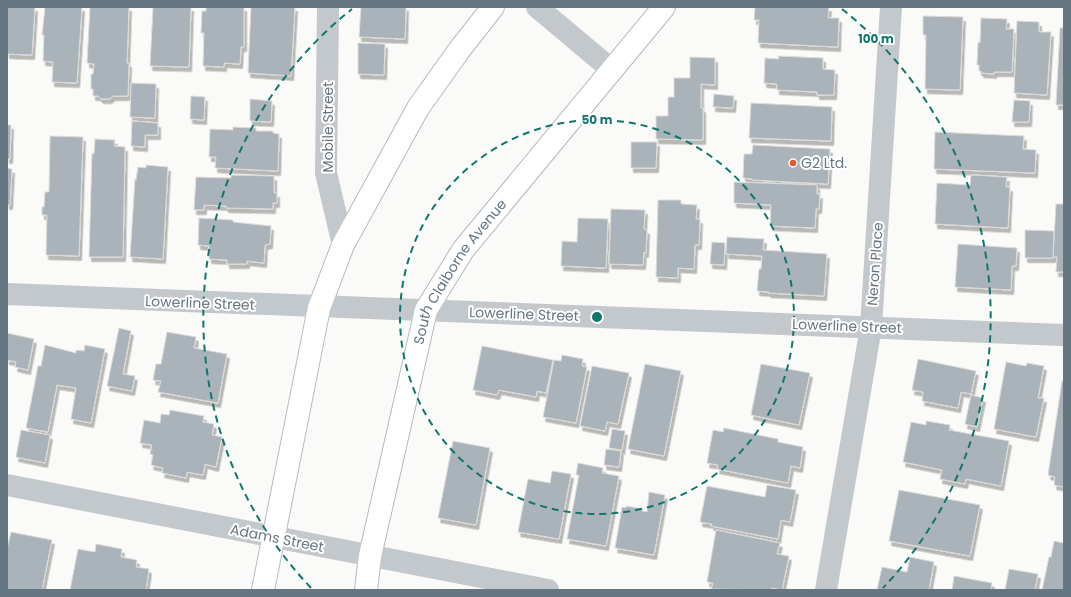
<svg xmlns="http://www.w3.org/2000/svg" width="1071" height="597" font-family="Poppins,sans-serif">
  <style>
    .building { fill: #aab3b9; stroke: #dcdcda; filter: url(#shadow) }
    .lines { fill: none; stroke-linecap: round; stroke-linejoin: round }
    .primary-casing { stroke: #b5babe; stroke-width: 24 }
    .street { stroke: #c3c8cc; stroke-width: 22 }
    .primary { stroke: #fff; stroke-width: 22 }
    .ring { fill: none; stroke: #0f766e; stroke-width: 2; stroke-dasharray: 7 5 }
    .poi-dot { fill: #e4572e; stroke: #fff; stroke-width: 1.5 }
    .labels { text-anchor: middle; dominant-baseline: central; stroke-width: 4; stroke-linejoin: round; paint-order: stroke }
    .street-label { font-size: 14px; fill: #657683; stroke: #fff }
    .poi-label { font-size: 14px; fill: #657683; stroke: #fff; text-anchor: start }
    .centre { fill: #0f766e; stroke: #fff; stroke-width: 2 }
    .ring-label { font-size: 12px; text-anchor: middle; font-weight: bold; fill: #0f766e; stroke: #fff; stroke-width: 4; stroke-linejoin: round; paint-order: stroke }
  </style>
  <defs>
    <filter id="shadow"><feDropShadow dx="2.5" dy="4.5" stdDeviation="0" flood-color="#0004"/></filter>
  </defs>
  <rect width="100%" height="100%" fill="#fafaf8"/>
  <!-- building -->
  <g class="building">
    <path d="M7,7H35L32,55L7,54Z"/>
    <path d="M45,7H82L77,83L52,82L53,62L43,61L44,35H42Z"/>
    <path d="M90,7H129L127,63H129L128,96H113L109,99H101L98,96H93V89H91V74H93L94,64L87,63Z"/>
    <path d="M153,7H191L189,67L150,66Z"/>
    <path d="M206,7H244V47H241L240,64L224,63V67L203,66L204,33H201L202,11H206Z"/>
    <path d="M251,7H295L291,76L248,73Z"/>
    <path d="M361,7H406L405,39L359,37Z"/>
    <path d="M755,7H829L828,18H839L838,47L758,43L759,20H754Z"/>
    <path d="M923,16L963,17L960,90L925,89L926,35H923Z"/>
    <path d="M981,18L1007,19L1006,29H1014L1012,72H994V74L981,73V71H979V65H977L978,42L980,43Z"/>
    <path d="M1017,21L1039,22V32H1051L1047,95L1014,93Z"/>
    <path d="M1060,28H1064V105H1056Z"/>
    <path d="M358,43L385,44L384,75L358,74Z"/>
    <path d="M778,56L823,58V69L835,70L834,95H817V92L777,90V84L764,83L765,58L779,59Z"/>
    <path d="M690,57L715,58V85L701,84V108H703V140L656,139V116H668V97H674V78H690Z"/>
    <path d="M131,83L156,84L155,118L130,117Z"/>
    <path d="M714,94L734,96L733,108L713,107Z"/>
    <path d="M191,96L205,97L204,120L190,119Z"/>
    <path d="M250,99L272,101L271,122L250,121Z"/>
    <path d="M1014,100L1030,101L1029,122H1012Z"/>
    <path d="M751,103L832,107L831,141L749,138Z"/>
    <path d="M132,121L158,123V135H145V147L131,146Z"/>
    <path d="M7,125H11L10,159H7Z"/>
    <path d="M233,127L256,128V131H273V133L279,134L278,171L215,168L216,157H209L210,129L233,130Z"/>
    <path d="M935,132L1024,136L1023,149L1036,150L1035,173L934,169Z"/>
    <path d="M50,136L83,137L79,256L46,255L47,215H42V207H44L45,192H49Z"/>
    <path d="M95,139L115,140L114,146L125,147L123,257H89L92,153L94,154Z"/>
    <path d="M631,142H657L656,168H631Z"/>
    <path d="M753,145L830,149L828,184L752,180V179L743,178L744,154H752Z"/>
    <path d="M146,165L168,167L163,259L130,257L135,179L136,180L138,167L146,168Z"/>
    <path d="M7,168L12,169L10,205H7Z"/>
    <path d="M231,175L274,176V193H277V203H273V209L226,208V206L204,205V210H194L196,177L231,178Z"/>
    <path d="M971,175L1007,177L1006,187H1010L1008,228L935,224L937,183L970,185Z"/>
    <path d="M734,182L817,185V194H820L819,209H816L815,228L770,226L771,205L734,203Z"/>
    <path d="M658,200H681V204L697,205L696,219H700L699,245H695L694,269L678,268V278L656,277Z"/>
    <path d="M1056,204H1064V272H1056L1057,257H1053Z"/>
    <path d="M611,209L645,210L644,229L647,230L646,253L644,252L643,265L609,264Z"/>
    <path d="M199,218L233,220V222L271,226L270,244L265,245L264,263L247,261V264H227V260L209,259V246L198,245Z"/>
    <path d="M578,218L608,219L606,268L561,266L562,241L577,242Z"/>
    <path d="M1025,230L1054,231L1053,258H1025Z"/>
    <path d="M727,237L764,239L763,250L827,254L824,296L768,293L769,292L757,291L759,269H761L762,256L726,254Z"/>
    <path d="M712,242L725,243L724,265L710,264Z"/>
    <path d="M958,244L1017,248L1016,266H1012L1011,290L955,287Z"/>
    <path d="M119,328L131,331L123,374L135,376L132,391L107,386Z"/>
    <path d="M167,332L196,337L194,348L227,354L218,403L158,392L161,381L153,380L156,364H161Z"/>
    <path d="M7,333L34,339L28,370L15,367L16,362L7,360Z"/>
    <path d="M45,345L76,353V350L84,351L85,345L105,349L91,423L71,419L76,388L57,385L48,432L26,428L38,366H41Z"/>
    <path d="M482,346L553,360L546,393L537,391L536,397L499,390L497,395L473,390Z"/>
    <path d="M562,355L583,359L582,366L587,367L576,423L543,417L554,360L561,361Z"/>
    <path d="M918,359L976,371L971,394L961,392L958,408L922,401L923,392L912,390Z"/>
    <path d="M1006,362L1026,366L1027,363L1044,366L1038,398H1044L1036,437L994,429Z"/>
    <path d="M645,364L681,371L664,456L628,449Z"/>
    <path d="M761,364L810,373L799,425L751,415Z"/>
    <path d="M592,366L629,373L618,424L607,422L605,431L580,426Z"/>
    <path d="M1062,381H1064V487L1054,485L1055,477L1048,475Z"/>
    <path d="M971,395L983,398L977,427L965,424Z"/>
    <path d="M170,410L204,416L203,422L214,424L212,435L222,437L216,467L205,464L203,475L187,472L186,478L162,473L163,468L151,465L153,455L150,454L152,445L140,443L144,420L160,423L161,414L169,415Z"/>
    <path d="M926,421L950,425L949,430L1009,441L1001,486L966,479L965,484L940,479L942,470L903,462L911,422L926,425Z"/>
    <path d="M724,428L778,439V442L803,447L800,468L791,466L788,483L717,469L718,465L707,463L713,430L723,432Z"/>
    <path d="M612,429L625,431L622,450L609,448Z"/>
    <path d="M21,430L50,435L45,463L16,457Z"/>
    <path d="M453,441L490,448L476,525L438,518Z"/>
    <path d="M606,449L621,451L619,467L604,465Z"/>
    <path d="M578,463L603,468L602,473L619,476L606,546L567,539L579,475H576Z"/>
    <path d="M552,471L571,474L559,539L518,532L528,479L550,483Z"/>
    <path d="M767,485L796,490L790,522L781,520L778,539L711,526L712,524L700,522L707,486L765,497Z"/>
    <path d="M899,490L980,505L970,556L889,541Z"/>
    <path d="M649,492L665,495L654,555L615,548L622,507L626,508V506L643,509L642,511L647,512Z"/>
    <path d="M716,530L780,543L777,554L789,556L782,590L772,588L771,590L711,589L713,583L707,582Z"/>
    <path d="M11,532L52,540L42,590H7V549Z"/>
    <path d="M1054,541L1064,543V590H1042L1049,557H1051Z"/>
    <path d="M96,544L122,549L121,557L137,560L136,567L149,569L146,590H70L78,549L95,552Z"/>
    <path d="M910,557L934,562L929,590H877L882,567L907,572Z"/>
    <path d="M1009,569L1038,574L1035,590H1005Z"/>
    <path d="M954,576L992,583L991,590H952Z"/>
  </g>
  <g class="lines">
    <defs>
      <g id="primary">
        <path d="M263,590L319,308L343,245L418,108L460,49L493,7"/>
        <path id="s1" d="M366,590L370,556L426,310L463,250L664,7"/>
      </g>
    </defs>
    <!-- primary casing -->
    <use href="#primary" class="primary-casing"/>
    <!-- street -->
    <g class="street">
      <path d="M328,7L326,173L343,245"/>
      <path d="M537,7L612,70"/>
      <path d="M7,294L1064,335"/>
      <path d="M7,485L548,590"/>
      <path d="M826,590L871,327L891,7"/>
    </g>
    <!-- primary -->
    <use href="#primary" class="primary"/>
  </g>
  <!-- distance rings -->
  <g class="ring">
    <circle cx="597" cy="317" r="197"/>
    <path d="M311 588A394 394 0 0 1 352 9M842 9A394 394 0 0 1 883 588"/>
  </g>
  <!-- markers -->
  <circle class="poi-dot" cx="793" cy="163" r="4"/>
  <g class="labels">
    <!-- street labels -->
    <g class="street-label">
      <text transform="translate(328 127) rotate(-90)">Mobile Street</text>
      <text transform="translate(875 264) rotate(-86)">Neron Place</text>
      <text stroke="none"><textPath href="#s1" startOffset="336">South Claiborne Avenue</textPath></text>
      <text transform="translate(200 303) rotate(2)">Lowerline Street</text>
      <text transform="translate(524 314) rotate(2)">Lowerline Street</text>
      <text transform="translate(847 326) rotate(2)">Lowerline Street</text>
      <text transform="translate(277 538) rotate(11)">Adams Street</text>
    </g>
    <!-- poi labels -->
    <g class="poi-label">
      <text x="801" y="163">G2 Ltd.</text>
    </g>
  </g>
  <circle cx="597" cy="317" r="6" class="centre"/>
  <g class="ring-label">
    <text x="876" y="43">100 m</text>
    <text x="597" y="124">50 m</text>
  </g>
  <!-- border -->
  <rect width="1071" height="597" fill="none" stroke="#657683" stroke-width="16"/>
</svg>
